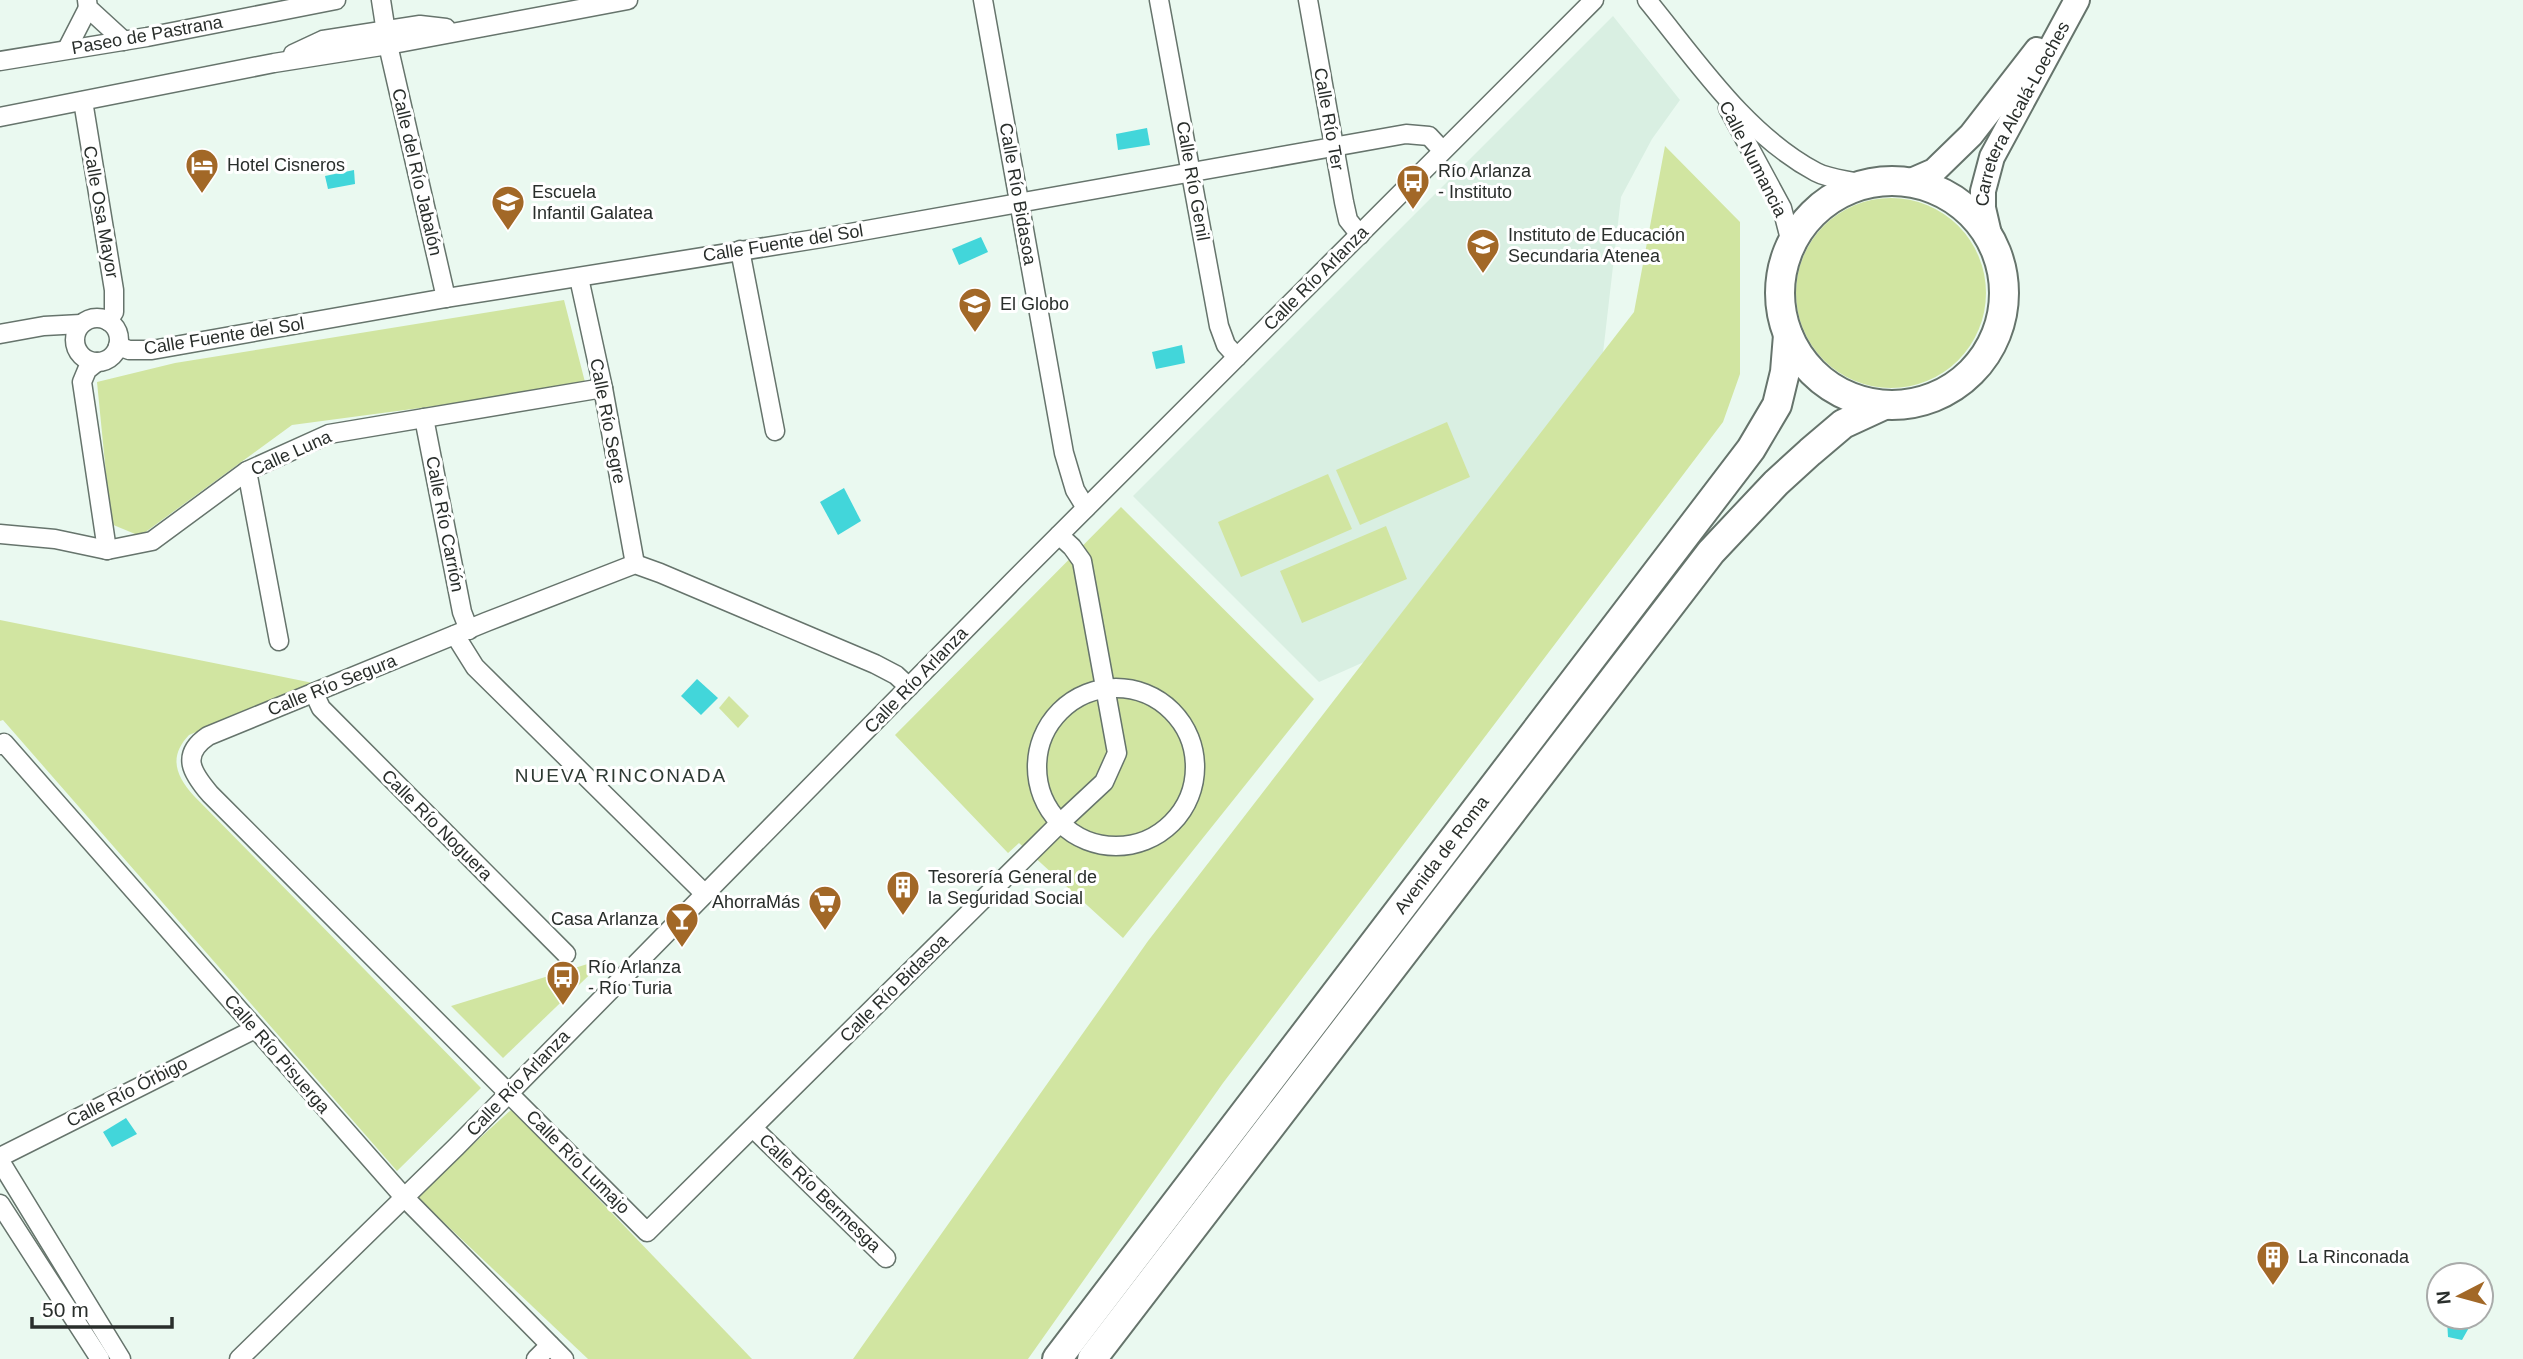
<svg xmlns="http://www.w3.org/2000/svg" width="2523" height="1359" font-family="Helvetica,sans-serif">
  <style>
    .built { fill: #d9efe2 }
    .green { fill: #d1e5a1 }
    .water { fill: #42d6da }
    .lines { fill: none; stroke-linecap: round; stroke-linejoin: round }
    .minor-casing { stroke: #66746c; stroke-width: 21 }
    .secondary-casing { stroke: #66746c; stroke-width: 28 }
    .primary-casing { stroke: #66746c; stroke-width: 32 }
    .minor { stroke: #fff; stroke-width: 18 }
    .secondary { stroke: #fff; stroke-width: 24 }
    .primary { stroke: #fff; stroke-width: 28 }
    .labels { text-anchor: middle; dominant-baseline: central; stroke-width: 6; stroke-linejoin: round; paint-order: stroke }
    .street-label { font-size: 18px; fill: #292e2b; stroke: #fff }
    .poi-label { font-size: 18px; fill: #292e2b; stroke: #fff; text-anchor: start }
    .neighbourhood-label { font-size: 19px; letter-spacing: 2px; fill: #2e3a33; stroke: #fff }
  </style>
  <rect width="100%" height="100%" fill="#eaf9f0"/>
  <!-- built -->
  <path class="built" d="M1613,16L1680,100L1652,139L1621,197L1603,353L1364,662L1319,682L1133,496Z"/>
  <!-- green -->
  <g class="green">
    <path d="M1665,146L1740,222V374L1723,422L1223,1083L1028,1359H853L1148,941L1634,312Z"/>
    <circle cx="1891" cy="293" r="95"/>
    <path d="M564,300L586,386L292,425L140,536L111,524L97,382L175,363Z"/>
    <path d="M1447,422L1470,477L1360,525L1336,470Z"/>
    <path d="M1328,474L1352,529L1241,577L1218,522Z"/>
    <path d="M1121,507L1314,699L1123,938L1019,843L1008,853L895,735Z"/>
    <path d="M1386,526L1407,579L1302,623L1280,571Z"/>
    <path d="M0,620L313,683L189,735C168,757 176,776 194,796L481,1088L397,1171L3,720L0,721Z"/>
    <path d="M729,696L749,716L738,728L719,708Z"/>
    <path d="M607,958L503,1058L451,1006Z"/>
    <path d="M512,1109L752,1359H588L416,1196Z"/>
  </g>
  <!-- water -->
  <g class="water">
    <path d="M1147,128L1150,145L1118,150L1116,134Z"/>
    <path d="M354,170L355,184L328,189L325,176Z"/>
    <path d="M981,237L988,252L959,265L952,249Z"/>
    <path d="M1182,345L1185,363L1156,369L1152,352Z"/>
    <path d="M844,488L861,521L838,535L820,502Z"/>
    <path d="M697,679L718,698L701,715L681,696Z"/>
    <path d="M126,1118L137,1134L112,1147L103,1132Z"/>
    <path d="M2444,1317H2475L2462,1340L2448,1337L2447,1320Z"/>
  </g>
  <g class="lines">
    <defs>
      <g id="minor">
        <path d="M87,0L88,8L124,41"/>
        <path d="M381,0L388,45L446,298"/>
        <path d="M983,0L1064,453L1075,490L1086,508"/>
        <path d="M1159,0L1219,326L1226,345L1237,357"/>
        <path d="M1308,0L1344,202L1348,220L1360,235"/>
        <path d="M1647,0C1697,61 1745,134 1816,172C1829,179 1848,180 1863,184"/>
        <path d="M67,49L88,8"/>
        <path d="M293,54L323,40L420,25L446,28"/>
        <path d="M0,61L147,37L336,0"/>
        <path d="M83,101L114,290V312L108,321"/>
        <path d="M1728,108L1782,208L1791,243"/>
        <path d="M0,117L274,63L388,45L628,0"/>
        <path d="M740,250L775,431"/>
        <path d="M579,278L603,388L635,564"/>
        <circle cx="97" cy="340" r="22"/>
        <path d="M0,334L44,326L81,324"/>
        <path d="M118,346L129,350H152L446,298L822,238L1406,134L1429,136L1442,150"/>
        <path d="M97,362L87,370L82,382L107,550"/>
        <path d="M424,418L462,612L469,630"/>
        <path d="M247,471L279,641"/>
        <path d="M0,534L55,539L107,550L152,541L247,471L329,434L603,388"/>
        <path d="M455,635L475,667L705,894"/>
        <path d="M909,687L896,675L875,664L660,573L635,564L486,622L208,736C180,755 192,773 210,794L647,1232L1060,823L1104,782L1117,753L1082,561L1072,547L1059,535"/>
        <circle cx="1116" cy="767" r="79"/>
        <path d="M314,693L321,708L566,954"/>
        <path d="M0,745L4,743L404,1197L564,1359"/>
        <path d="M753,1128L886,1258"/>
        <path d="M0,1157L255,1029"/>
        <path d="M0,1161L121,1359"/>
        <path d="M0,1204L100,1359"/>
        <path d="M239,1359L456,1147L1013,581L1594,0"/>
        <path d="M536,1359L550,1345"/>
      </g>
      <g id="secondary">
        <path d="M1911,181L1934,171L1971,135L2037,50"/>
        <path id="s1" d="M1989,234L1983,208V191L1992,157L2077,0"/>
      </g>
      <g id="primary">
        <circle cx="1892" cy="293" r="112"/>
        <path id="s2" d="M1057,1359L1751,449L1777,405L1785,372L1788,335"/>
        <path d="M1092,1359L1711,552L1776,483L1810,452L1843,424L1882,406"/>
      </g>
    </defs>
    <!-- minor casing -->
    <use href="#minor" class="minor-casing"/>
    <!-- secondary casing -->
    <use href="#secondary" class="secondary-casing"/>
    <!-- primary casing -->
    <use href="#primary" class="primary-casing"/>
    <!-- minor -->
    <use href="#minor" class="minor"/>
    <!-- secondary -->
    <use href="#secondary" class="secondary"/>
    <!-- primary -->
    <use href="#primary" class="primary"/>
  </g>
  <!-- icons -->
  <defs>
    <symbol id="hotel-pin" viewBox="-11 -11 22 30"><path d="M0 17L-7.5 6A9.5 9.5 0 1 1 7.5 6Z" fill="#a26827" stroke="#fff"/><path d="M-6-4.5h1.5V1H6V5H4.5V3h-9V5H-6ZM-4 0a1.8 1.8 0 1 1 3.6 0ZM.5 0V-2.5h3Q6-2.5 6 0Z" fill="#fff"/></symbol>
    <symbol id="bus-pin" viewBox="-11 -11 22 30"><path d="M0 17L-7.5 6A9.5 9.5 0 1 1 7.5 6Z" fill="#a26827" stroke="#fff"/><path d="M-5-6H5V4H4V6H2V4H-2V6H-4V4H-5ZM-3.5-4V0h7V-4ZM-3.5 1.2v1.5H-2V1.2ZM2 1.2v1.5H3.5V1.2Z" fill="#fff"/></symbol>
    <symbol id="school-pin" viewBox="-11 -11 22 30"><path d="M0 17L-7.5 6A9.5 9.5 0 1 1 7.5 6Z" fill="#a26827" stroke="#fff"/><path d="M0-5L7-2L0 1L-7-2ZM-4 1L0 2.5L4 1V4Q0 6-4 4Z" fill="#fff"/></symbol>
    <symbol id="building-pin" viewBox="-11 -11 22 30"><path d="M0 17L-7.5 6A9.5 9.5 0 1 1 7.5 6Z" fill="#a26827" stroke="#fff"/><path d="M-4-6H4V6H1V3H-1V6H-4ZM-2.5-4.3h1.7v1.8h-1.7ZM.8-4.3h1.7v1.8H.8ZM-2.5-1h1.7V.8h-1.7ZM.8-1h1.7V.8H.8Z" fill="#fff"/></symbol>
    <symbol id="supermarket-pin" viewBox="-11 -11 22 30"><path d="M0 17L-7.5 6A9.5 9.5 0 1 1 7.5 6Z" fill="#a26827" stroke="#fff"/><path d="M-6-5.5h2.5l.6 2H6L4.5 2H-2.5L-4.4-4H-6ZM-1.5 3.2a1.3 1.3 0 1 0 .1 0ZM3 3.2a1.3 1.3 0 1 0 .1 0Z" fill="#fff"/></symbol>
    <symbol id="bar-pin" viewBox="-11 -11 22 30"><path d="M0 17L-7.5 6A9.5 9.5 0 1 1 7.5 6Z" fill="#a26827" stroke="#fff"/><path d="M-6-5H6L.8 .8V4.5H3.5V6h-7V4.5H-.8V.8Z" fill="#fff"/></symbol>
  </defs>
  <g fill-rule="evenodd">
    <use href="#hotel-pin" x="183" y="146" width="38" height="52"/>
    <use href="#bus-pin" x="1394" y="162" width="38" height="52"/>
    <use href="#school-pin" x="489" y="183" width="38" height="52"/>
    <use href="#school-pin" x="1464" y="226" width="38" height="52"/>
    <use href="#school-pin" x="956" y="285" width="38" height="52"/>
    <use href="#building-pin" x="884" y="868" width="38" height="52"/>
    <use href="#supermarket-pin" x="806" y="883" width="38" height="52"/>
    <use href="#bar-pin" x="663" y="900" width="38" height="52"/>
    <use href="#bus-pin" x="544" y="958" width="38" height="52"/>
    <use href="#building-pin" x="2254" y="1238" width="38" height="52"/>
  </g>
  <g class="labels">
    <!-- street labels -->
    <g class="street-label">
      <text transform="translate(147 35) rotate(-10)">Paseo de Pastrana</text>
      <text stroke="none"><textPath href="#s1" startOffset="130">Carretera Alcalá-Loeches</textPath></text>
      <text transform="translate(1329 119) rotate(80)">Calle Río Ter</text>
      <text transform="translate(1753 159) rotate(63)">Calle Numancia</text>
      <text transform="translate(417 172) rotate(77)">Calle del Río Jabalón</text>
      <text transform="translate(1193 181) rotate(80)">Calle Río Genil</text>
      <text transform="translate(1018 194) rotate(80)">Calle Río Bidasoa</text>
      <text transform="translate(101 212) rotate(80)">Calle Osa Mayor</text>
      <text transform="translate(783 243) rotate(-9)">Calle Fuente del Sol</text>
      <text transform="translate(1316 278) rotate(-45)">Calle Río Arlanza</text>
      <text transform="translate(224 336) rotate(-9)">Calle Fuente del Sol</text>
      <text transform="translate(608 421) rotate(79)">Calle Río Segre</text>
      <text transform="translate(291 453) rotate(-24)">Calle Luna</text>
      <text transform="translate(445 524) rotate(79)">Calle Río Carrión</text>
      <text transform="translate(916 680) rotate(-46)">Calle Río Arlanza</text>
      <text transform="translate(332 685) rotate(-22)">Calle Río Segura</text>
      <text transform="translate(437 825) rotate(45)">Calle Río Noguera</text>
      <text stroke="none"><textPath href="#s2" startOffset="634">Avenida de Roma</textPath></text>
      <text transform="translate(894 988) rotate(-45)">Calle Río Bidasoa</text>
      <text transform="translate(277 1054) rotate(49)">Calle Río Pisuerga</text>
      <text transform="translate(518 1083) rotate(-46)">Calle Río Arlanza</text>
      <text transform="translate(127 1092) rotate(-27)">Calle Río Órbigo</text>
      <text transform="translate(578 1162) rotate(45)">Calle Río Lumajo</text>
      <text transform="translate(820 1193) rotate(44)">Calle Río Bermesga</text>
    </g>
    <!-- poi labels -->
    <g class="poi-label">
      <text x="227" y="165">Hotel Cisneros</text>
      <text x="1438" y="171">Río Arlanza<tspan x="1438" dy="21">- Instituto</tspan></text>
      <text x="532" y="192">Escuela<tspan x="532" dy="21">Infantil Galatea</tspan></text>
      <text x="1508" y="235">Instituto de Educación<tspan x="1508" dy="21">Secundaria Atenea</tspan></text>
      <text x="1000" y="304">El Globo</text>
      <text x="928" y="877">Tesorería General de<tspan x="928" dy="21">la Seguridad Social</tspan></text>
      <text x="800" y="902" text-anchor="end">AhorraMás</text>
      <text x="658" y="919" text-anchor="end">Casa Arlanza</text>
      <text x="588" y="967">Río Arlanza<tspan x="588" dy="21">- Río Turia</tspan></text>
      <text x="2298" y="1257">La Rinconada</text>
    </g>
    <!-- neighbourhood labels -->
    <g class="neighbourhood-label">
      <text x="621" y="775">NUEVA RINCONADA</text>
    </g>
  </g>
  <!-- north arrow -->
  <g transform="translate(2460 1296) rotate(264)"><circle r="33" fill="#ffffff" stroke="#a9abaa" stroke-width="2"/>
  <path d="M0-5L12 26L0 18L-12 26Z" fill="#a26827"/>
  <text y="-10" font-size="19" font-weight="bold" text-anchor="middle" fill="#292e2b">N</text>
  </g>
  <!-- scale -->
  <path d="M32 1317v10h140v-10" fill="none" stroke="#292e2b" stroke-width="3.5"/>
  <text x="42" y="1317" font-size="21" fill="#292e2b" stroke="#ffffff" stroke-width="5" paint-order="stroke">50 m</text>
</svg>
